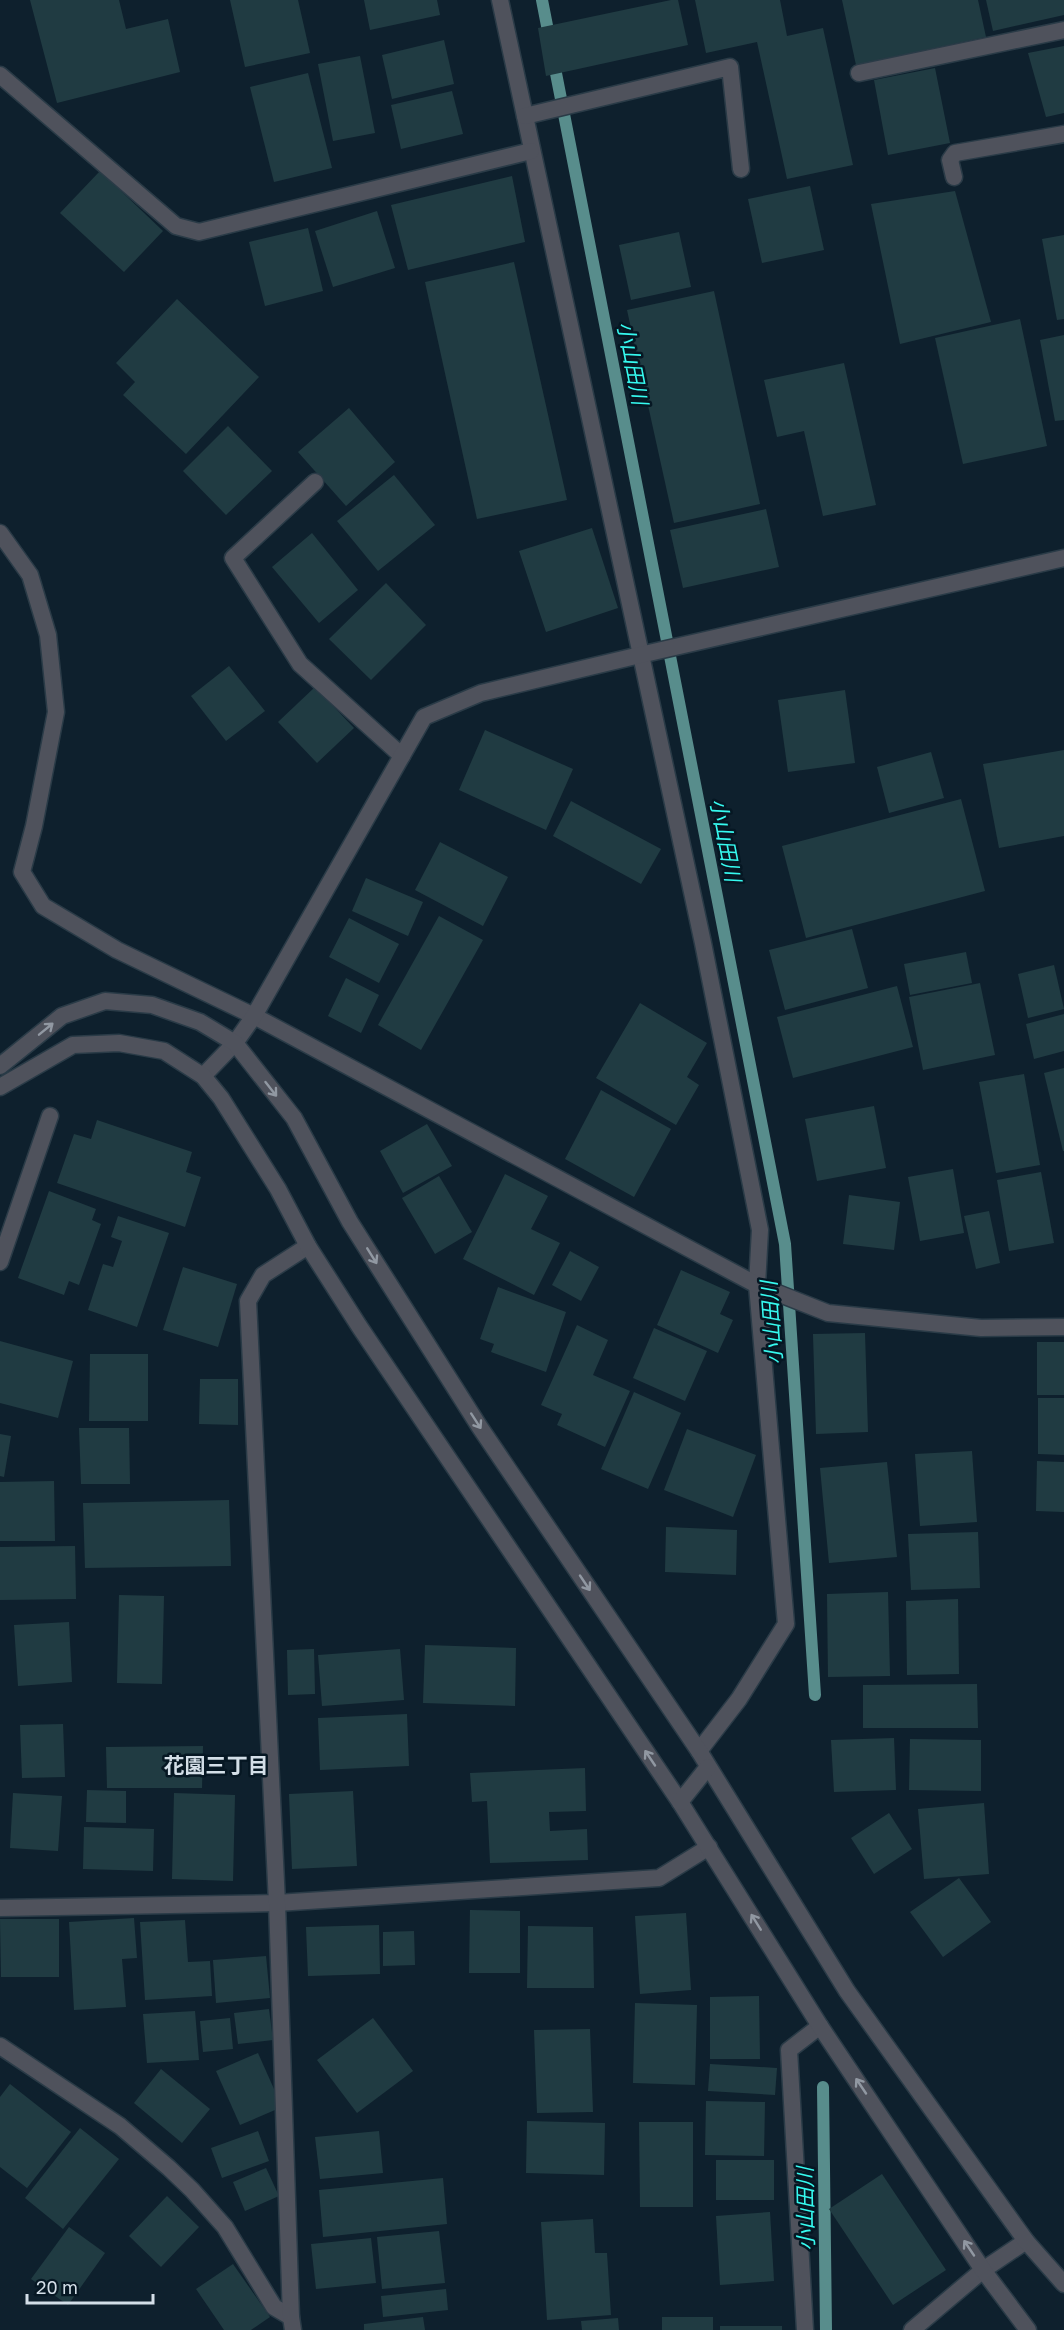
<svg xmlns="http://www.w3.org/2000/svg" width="1064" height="2330" font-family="'Golos Text','Noto Sans JP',sans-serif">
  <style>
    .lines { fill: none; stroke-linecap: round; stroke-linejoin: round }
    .stream { stroke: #588d8c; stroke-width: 12 }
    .building { fill: #203b42 }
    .service-casing { stroke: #2a3b47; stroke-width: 19 }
    .minor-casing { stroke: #2a3b47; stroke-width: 19 }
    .tertiary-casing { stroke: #2a3b47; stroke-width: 19 }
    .service { stroke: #4f525c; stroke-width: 16 }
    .minor { stroke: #4f525c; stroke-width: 16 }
    .tertiary { stroke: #4f525c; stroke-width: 16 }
    .oneway { stroke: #9198a2 }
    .labels { text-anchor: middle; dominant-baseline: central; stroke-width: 5; stroke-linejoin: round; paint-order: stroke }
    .water-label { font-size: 21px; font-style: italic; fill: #36faf0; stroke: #061723 }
    .neighbourhood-label { font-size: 21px; font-weight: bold; fill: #d3dee7; stroke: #061723 }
  </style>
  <rect width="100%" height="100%" fill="#0e202d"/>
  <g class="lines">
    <!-- stream -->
    <g class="stream">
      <path d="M542,0L550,41"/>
      <path d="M553,58L785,1244L815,1695"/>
      <path d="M823,2087L826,2330"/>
    </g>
  </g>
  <!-- building -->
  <g class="building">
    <path d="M30,0H119L126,29L168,19L180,72L57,103Z"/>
    <path d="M230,0H298L310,53L245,67Z"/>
    <path d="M364,0H437L440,15L370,30Z"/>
    <path d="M671,0H678L688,45L546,76L538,28Z"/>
    <path d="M695,0H780L787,36L823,28L853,165L787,179L757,42L706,53Z"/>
    <path d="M842,0H978L986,37L856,65Z"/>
    <path d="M986,0H1064V15L993,31Z"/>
    <path d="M444,40L454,84L392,99L382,55Z"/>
    <path d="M1064,46V113L1046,117L1028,53Z"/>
    <path d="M360,56L375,133L333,141L318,64Z"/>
    <path d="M935,68L950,143L888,155L874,80Z"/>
    <path d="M308,73L332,168L274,182L250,87Z"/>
    <path d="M452,91L463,134L401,149L391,105Z"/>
    <path d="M100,171L163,231L124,272L60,213Z"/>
    <path d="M512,176L525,242L408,270L391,205Z"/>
    <path d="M810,186L824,250L762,263L748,199Z"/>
    <path d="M955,191L991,322L900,344L871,204Z"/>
    <path d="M377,211L395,268L333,287L315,231Z"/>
    <path d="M308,228L323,291L265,306L249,242Z"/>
    <path d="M679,232L691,287L631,300L619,245Z"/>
    <path d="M1064,235V319L1057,320L1042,239Z"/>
    <path d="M514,262L567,500L477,519L425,282Z"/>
    <path d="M714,291L760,504L674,523L627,310Z"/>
    <path d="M177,299L259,377L186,454L123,395L135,382L116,363Z"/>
    <path d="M1020,319L1047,446L963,464L935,338Z"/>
    <path d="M1064,335V420L1055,421L1040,340Z"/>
    <path d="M844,363L876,505L823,516L804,431L777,437L764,380Z"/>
    <path d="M349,408L395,462L346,506L298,452Z"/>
    <path d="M228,426L272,471L226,515L183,471Z"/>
    <path d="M394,475L435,525L378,571L337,521Z"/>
    <path d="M766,509L779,567L683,588L670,530Z"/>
    <path d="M592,528L618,608L546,632L519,551Z"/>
    <path d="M312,533L358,590L319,623L272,567Z"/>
    <path d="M386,583L426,625L371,680L329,639Z"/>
    <path d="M229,666L265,711L226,741L191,696Z"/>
    <path d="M315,687L354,728L317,763L278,722Z"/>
    <path d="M845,690L855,763L788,772L778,700Z"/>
    <path d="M485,730L573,769L546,830L459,790Z"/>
    <path d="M1064,750V836L999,848L983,764Z"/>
    <path d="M931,752L944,798L889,813L877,767Z"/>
    <path d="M961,799L985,891L806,938L782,846Z"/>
    <path d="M571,801L661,849L641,884L553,836Z"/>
    <path d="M440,842L508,877L483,926L415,890Z"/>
    <path d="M366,878L423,902L408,936L352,911Z"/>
    <path d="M439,916L483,940L421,1050L378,1025Z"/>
    <path d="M349,918L399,944L379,983L329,957Z"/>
    <path d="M852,929L868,988L785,1010L769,950Z"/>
    <path d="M966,952L972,983L910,995L904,964Z"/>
    <path d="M1054,965L1064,1009L1028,1018L1018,974Z"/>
    <path d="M346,978L379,995L361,1033L328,1016Z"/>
    <path d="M980,983L995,1055L923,1070L909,997Z"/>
    <path d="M897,986L913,1047L793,1078L777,1017Z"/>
    <path d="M640,1003L707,1043L687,1077L699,1085L676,1125L596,1078Z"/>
    <path d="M1064,1014V1051L1034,1059L1026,1024Z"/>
    <path d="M1064,1068V1151H1063L1044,1073Z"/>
    <path d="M1024,1074L1040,1165L996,1173L979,1082Z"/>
    <path d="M601,1090L671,1129L634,1197L565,1159Z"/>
    <path d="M874,1106L886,1168L817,1181L805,1119Z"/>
    <path d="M97,1120L192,1152L186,1172L201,1177L185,1227L57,1183L74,1134L91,1139Z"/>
    <path d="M427,1124L452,1166L403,1193L380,1151Z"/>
    <path d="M953,1169L964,1233L920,1241L908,1177Z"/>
    <path d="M1041,1172L1054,1243L1009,1251L997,1180Z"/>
    <path d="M505,1174L548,1196L531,1229L560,1243L534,1295L463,1259Z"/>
    <path d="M439,1176L472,1232L435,1254L402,1198Z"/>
    <path d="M49,1191L96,1209L92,1220L101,1224L79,1285L69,1281L64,1295L18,1278Z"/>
    <path d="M849,1195L900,1202L894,1250L843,1244Z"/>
    <path d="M989,1211L1000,1263L976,1269L964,1216Z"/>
    <path d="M118,1216L169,1233L137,1327L88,1310L103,1264L113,1267L122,1241L111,1237Z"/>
    <path d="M570,1251L599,1267L581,1301L552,1285Z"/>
    <path d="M183,1267L237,1284L218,1347L163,1330Z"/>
    <path d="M681,1270L730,1292L720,1314L733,1320L718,1353L657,1325Z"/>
    <path d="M498,1287L566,1312L546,1372L491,1352L494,1344L480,1339Z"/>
    <path d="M577,1325L608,1340L593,1375L630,1391L605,1447L557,1425L562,1414L541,1405Z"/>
    <path d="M654,1328L707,1351L685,1401L633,1378Z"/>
    <path d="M865,1333L868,1432L816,1434L813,1334Z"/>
    <path d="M0,1341L73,1361L58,1418L0,1403Z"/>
    <rect x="1037" y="1342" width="27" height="53"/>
    <path d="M90,1354H148V1421H89Z"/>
    <path d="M200,1379H238V1425L199,1424Z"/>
    <path d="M634,1392L681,1413L648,1489L601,1469Z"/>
    <path d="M1038,1398H1064V1455L1038,1454Z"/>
    <path d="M79,1428H129L130,1484H81Z"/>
    <path d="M687,1429L756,1455L733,1517L664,1490Z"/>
    <path d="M0,1434L11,1436L4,1477L0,1476Z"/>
    <path d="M972,1451L977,1522L920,1526L915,1454Z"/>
    <path d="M1037,1461L1064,1462V1512L1036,1511Z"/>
    <path d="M887,1462L897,1557L829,1563L820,1468Z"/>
    <path d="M54,1481L55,1541H0V1482Z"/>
    <path d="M229,1500L231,1566L85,1568L83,1503Z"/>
    <path d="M666,1527L737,1530L736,1575L665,1572Z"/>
    <path d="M978,1532L980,1588L911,1590L908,1534Z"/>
    <path d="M75,1546L76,1599L0,1600V1547Z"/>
    <path d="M888,1592L890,1676L828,1677L827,1594Z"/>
    <path d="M119,1595L164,1596L162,1684L117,1683Z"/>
    <path d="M958,1599L959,1674L907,1675L906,1601Z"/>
    <path d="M69,1622L72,1682L18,1686L14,1625Z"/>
    <path d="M425,1645L516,1648L515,1706L423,1703Z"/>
    <path d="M314,1649L315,1694L288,1695L287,1650Z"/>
    <path d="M400,1649L404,1700L322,1706L318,1655Z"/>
    <path d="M977,1684L978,1728H863V1685Z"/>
    <path d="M407,1714L409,1766L320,1770L318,1718Z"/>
    <path d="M63,1724L65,1777L22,1778L20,1725Z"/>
    <path d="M894,1738L896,1790L834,1792L831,1740Z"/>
    <path d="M910,1739L981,1740V1791L909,1790Z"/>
    <path d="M203,1746L202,1788H107L106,1747Z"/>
    <path d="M585,1768L586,1811L549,1812L550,1831L587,1829L588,1860L490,1863L487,1801L472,1802L470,1773Z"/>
    <path d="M87,1790L126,1791V1823L86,1822Z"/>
    <path d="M353,1791L357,1866L292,1869L289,1794Z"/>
    <path d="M13,1793L62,1796L58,1851L10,1848Z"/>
    <path d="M174,1793L235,1795L233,1881L172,1879Z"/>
    <path d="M984,1803L989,1874L924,1879L918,1809Z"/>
    <path d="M889,1813L912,1849L874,1874L851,1838Z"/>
    <path d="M84,1827L154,1829L153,1871L83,1869Z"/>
    <path d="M959,1878L991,1922L943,1957L910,1912Z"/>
    <path d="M470,1910L520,1911V1973H469Z"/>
    <path d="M686,1913L691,1990L640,1994L635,1916Z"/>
    <path d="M134,1918L137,1958L122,1959L126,2007L74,2010L69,1922Z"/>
    <path d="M0,1919H59V1977H1Z"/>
    <path d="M185,1920L188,1962L210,1961L212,1996L145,2000L140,1922Z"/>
    <path d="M379,1925L380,1974L308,1976L306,1927Z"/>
    <path d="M528,1926L593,1927L594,1988H527Z"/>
    <path d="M414,1931L415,1965L383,1966V1932Z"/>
    <path d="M266,1956L270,1998L216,2003L213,1960Z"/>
    <path d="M759,1996L760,2059H710V1997Z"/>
    <path d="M635,2003L697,2005L695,2085L633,2083Z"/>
    <path d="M269,2009L273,2040L238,2044L234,2013Z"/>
    <path d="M195,2011L199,2060L147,2063L143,2014Z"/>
    <path d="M230,2018L233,2049L203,2052L200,2021Z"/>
    <path d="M373,2018L413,2071L357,2113L317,2060Z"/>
    <path d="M590,2029L593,2112L537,2113L534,2030Z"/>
    <path d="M258,2053L282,2107L240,2125L216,2071Z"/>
    <path d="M710,2064L777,2068L775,2095L708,2091Z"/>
    <path d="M161,2069L210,2109L182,2143L134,2103Z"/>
    <path d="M10,2084L71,2132L27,2188L0,2167V2097Z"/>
    <path d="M706,2101L765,2102L764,2156L705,2155Z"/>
    <path d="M527,2121L605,2123L604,2175L526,2173Z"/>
    <path d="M639,2122H693V2207H640Z"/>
    <path d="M80,2128L119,2159L63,2229L25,2198Z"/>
    <path d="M258,2131L269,2161L222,2178L211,2148Z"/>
    <path d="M379,2131L383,2173L320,2179L315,2137Z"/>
    <rect x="716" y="2160" width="58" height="40"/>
    <path d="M266,2168L279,2196L245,2211L233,2182Z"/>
    <path d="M882,2174L946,2270L893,2305L829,2209Z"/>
    <path d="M443,2178L447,2224L323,2237L319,2190Z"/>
    <path d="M167,2196L199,2227L161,2267L129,2236Z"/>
    <path d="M770,2212L774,2281L720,2285L716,2216Z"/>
    <path d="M593,2219L595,2253H607L611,2315L547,2320L541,2222Z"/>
    <path d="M69,2227L105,2253L68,2305L31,2279Z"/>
    <path d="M439,2231L445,2283L382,2289L377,2237Z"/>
    <path d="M371,2238L376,2283L316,2289L311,2244Z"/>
    <path d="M233,2264L270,2317L251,2330H224L196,2289Z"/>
    <path d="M446,2289L448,2310L383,2317L381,2296Z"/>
    <path d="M423,2317L425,2330H364V2324Z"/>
    <rect x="662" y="2317" width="51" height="13"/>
    <path d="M618,2318L619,2330H582L581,2321Z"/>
    <rect x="720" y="2326" width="62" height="4"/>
  </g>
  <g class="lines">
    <defs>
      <path id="service" d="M0,2046L120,2126L169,2168L192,2190L225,2227L274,2307L291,2317"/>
      <g id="minor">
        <path d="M500,0L703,943L760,1230L757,1285L786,1624L739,1699L699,1751"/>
        <path d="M859,73L1064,30"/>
        <path d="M0,75L176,226L199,232L531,151"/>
        <path d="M525,116L730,67L741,169"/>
        <path d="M954,177L950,160L955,153L1064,134"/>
        <path d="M315,482L233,558L300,664L402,756"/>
        <path d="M0,533L30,575L48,635L56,712L34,826L22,872L43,906L117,950L254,1016L757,1285L828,1313L981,1328L1064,1327"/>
        <path d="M203,1076L235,1043L254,1016L424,717L481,693L640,655L1064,558"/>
        <path d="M0,1262L50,1116"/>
        <path d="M0,1908L277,1903L659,1878L709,1847"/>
        <path d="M293,2330L291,2317L277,1903L248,1301L263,1275L308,1246"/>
        <path d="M805,2330L789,2050L820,2026"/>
        <path d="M912,2330L983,2270L1026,2241"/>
      </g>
      <g id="tertiary">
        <path d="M0,1066L62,1016L105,1001L152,1005L200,1022L235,1043L294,1118L350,1222L479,1426L699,1751L847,1991L1026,2241L1064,2284"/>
        <path d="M0,1087L73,1045L119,1043L164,1051L203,1076L221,1098L278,1189L308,1246L359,1326L680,1802L820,2026L983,2270L1028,2330"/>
        <path d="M680,1802L708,1767"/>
      </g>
    </defs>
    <!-- service casing -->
    <use href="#service" class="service-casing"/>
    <!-- minor casing -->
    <use href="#minor" class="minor-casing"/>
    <!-- tertiary casing -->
    <use href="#tertiary" class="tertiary-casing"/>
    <!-- service -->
    <use href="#service" class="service"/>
    <!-- minor -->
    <use href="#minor" class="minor"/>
    <!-- tertiary -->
    <use href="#tertiary" class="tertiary"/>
  </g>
  <!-- one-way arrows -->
  <defs><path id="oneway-shaft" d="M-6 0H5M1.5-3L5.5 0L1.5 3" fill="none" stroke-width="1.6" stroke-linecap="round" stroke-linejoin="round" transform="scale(1.5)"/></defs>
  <g class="oneway">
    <use href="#oneway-shaft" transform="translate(46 1029) rotate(-39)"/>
    <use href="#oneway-shaft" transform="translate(271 1089) rotate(52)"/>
    <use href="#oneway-shaft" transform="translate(372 1256) rotate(58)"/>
    <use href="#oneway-shaft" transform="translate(476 1421) rotate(57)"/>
    <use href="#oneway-shaft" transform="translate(585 1583) rotate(56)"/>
    <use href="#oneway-shaft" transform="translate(650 1758) rotate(-124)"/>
    <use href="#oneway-shaft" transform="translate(756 1922) rotate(-122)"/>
    <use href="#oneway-shaft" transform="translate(861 2086) rotate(-124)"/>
    <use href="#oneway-shaft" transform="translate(969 2248) rotate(-124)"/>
  </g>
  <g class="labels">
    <!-- water labels -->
    <g class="water-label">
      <text transform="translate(633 363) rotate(79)">小山田川</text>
      <text transform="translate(726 840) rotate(79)">小山田川</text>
      <text transform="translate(771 1323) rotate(-94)">小山田川</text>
      <text transform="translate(805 2209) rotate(-91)">小山田川</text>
    </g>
    <!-- neighbourhood labels -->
    <g class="neighbourhood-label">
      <text x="216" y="1765">花園三丁目</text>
    </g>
  </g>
  <!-- scale -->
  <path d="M27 2294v9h126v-9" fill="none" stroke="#d3dee7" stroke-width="3"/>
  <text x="36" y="2294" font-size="18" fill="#d3dee7" stroke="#061723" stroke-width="4.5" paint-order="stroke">20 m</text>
</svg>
